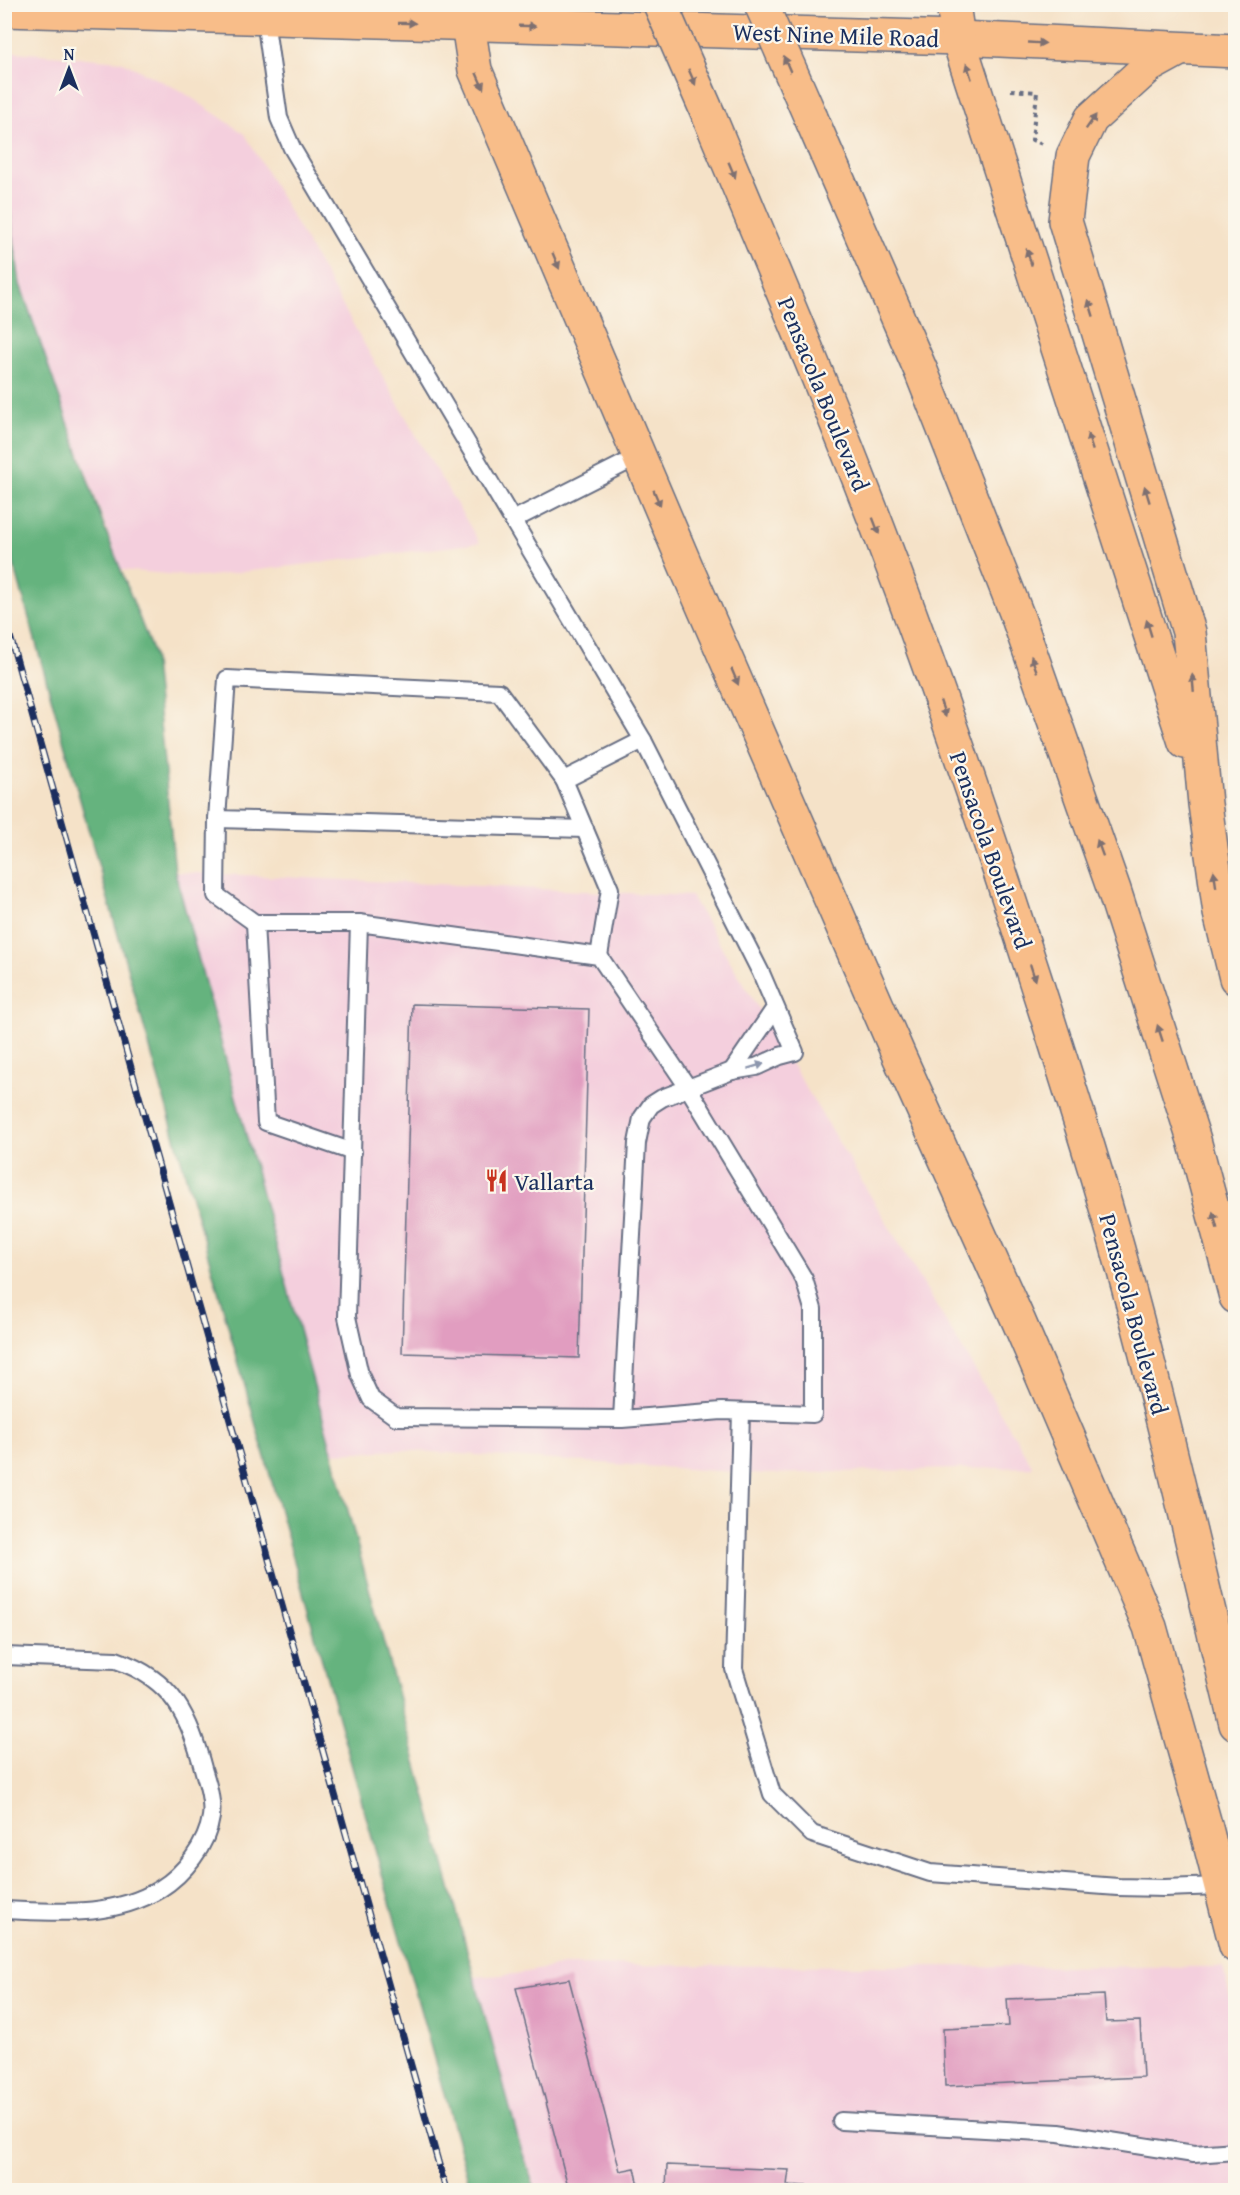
<svg xmlns="http://www.w3.org/2000/svg" width="1240" height="2195" font-family="'Gentium Book Plus',serif">
  <style>
    .built { fill: #f4cfdd }
    .forest { fill: #65b37e; stroke: #40716e; stroke-width: 1.5 }
    .building { fill: #e19dc0 }
    .lines { fill: none; stroke-linecap: round; stroke-linejoin: round }
    .service-casing { stroke: #676e83; stroke-width: 20 }
    .primary-casing { stroke: #676e83; stroke-width: 36 }
    .trunk-casing { stroke: #676e83; stroke-width: 36 }
    .path { stroke: #676e83; stroke-width: 4; stroke-dasharray: 4.5 4.5; stroke-linecap: butt }
    .service { stroke: #fff; stroke-width: 16 }
    .primary { stroke: #f8bd89; stroke-width: 33 }
    .trunk { stroke: #f8bd89; stroke-width: 33 }
    .rail-casing { stroke: #1b2f5e; stroke-width: 7 }
    .rail { stroke: #fbf7ec; stroke-width: 4.5; stroke-dasharray: 14; stroke-linecap: butt }
    .trunk-bridge-casing { stroke: #676e83; stroke-width: 36; stroke-linecap: butt }
    .trunk-bridge { stroke: #f8bd89; stroke-width: 33 }
    .oneway { fill: #7e6f71 }
    .oneway2 { fill: #8d97ae }
    .labels { text-anchor: middle; dominant-baseline: central; stroke-width: 4.5; stroke-linejoin: round; paint-order: stroke }
    .street-label { font-size: 24px; fill: #1b2f5e; stroke: #fbf7ec }
    .poi-label { font-size: 24px; fill: #1b2f5e; stroke: #fbf7ec; text-anchor: start }
  </style>
  <rect width="100%" height="100%" fill="#fbf7ec"/>
  <filter id="ink" filterUnits="userSpaceOnUse"><feTurbulence type="fractalNoise" baseFrequency=".0167" numOctaves="2"/><feDisplacementMap in="SourceGraphic" scale="12" xChannelSelector="R" yChannelSelector="G"/><feConvolveMatrix kernelMatrix="1 2 1 2 8 2 1 2 1" color-interpolation-filters="sRGB"/></filter>
  <filter id="wash" filterUnits="userSpaceOnUse"><feTurbulence type="fractalNoise" baseFrequency=".008" numOctaves="4" result="noise"/><feDisplacementMap in="SourceGraphic" scale="24" xChannelSelector="R" yChannelSelector="G"/><feGaussianBlur stdDeviation="1.35" result="paint"/><feColorMatrix in="noise" values="0 0 0 0 0 0 0 0 0 0 0 0 0 0 0 0 0 1.4 0 .05"/><feComposite in="paint" operator="in"/></filter>
  <g filter="url(#wash)">
    <rect width="100%" height="100%" fill="#f5e2c8"/>
    <!-- built -->
    <g class="built">
      <path d="M4,51L121,61L183,92L245,134L433,465L480,543L202,577L121,570L20,284L4,176Z"/>
      <path d="M175,872L691,896L1033,1467L763,1474L403,1450L332,1453Z"/>
      <path d="M564,1965L1223,1967L1235,2018V2190H535L519,2142L475,1977L515,1974Z"/>
    </g>
    <!-- forest -->
    <path class="forest" d="M5,176L20,284L105,529L153,653L175,872L519,2142L535,2190H471L5,533Z"/>
    <g id="blocks">
      <!-- building -->
      <g class="building">
        <path d="M412,1004L589,1009L579,1358L402,1353Z"/>
        <path d="M569,1979L620,2171L635,2168L640,2190H569L516,1988Z"/>
        <path d="M1104,1995L1106,2022L1140,2021L1143,2077L945,2086L943,2029L1009,2026L1007,1999Z"/>
        <path d="M667,2165L789,2170L787,2185L864,2189V2190H666Z"/>
      </g>
    </g>
  </g>
  <g filter="url(#ink)">
    <use href="#blocks" fill-opacity="0" stroke="#676e83" stroke-width="1.5"/>
    <g class="lines">
      <defs>
        <g id="service">
          <path d="M265,19L279,118L292,148L643,740L761,973L795,1052L780,1056L756,1067L732,1071L775,1008"/>
          <path d="M513,520L639,456"/>
          <path d="M564,780L499,692L227,679L217,819L585,829"/>
          <path d="M217,819L216,895L255,923"/>
          <path d="M599,956L610,889L564,780L643,740"/>
          <path d="M353,1152L266,1122L255,923H359"/>
          <path d="M741,1412L734,1669L772,1794L812,1834L930,1873L1118,1887L1164,1888L1220,1886"/>
          <path d="M622,1419L396,1417L371,1399L360,1375L347,1317L359,923L599,956L689,1089L804,1279L813,1309V1414L722,1411L622,1419L637,1143L642,1118L651,1105L662,1098L732,1071"/>
          <path d="M4,1656L116,1660C174,1680 189,1716 204,1772C208,1784 213,1803 211,1817C207,1845 184,1874 160,1889C113,1918 57,1912 4,1910"/>
          <path d="M841,2121L1059,2133L1194,2154L1236,2151"/>
        </g>
        <path id="primary" d="M4,10L958,38L1236,51"/>
        <g id="trunk">
          <path d="M462,4L468,24L475,70L690,576L899,1056L1019,1322L1150,1627L1206,1828L1236,1946"/>
          <path d="M953,4L958,38L1185,742"/>
          <path d="M1180,49L1149,66L1091,119L1073,156L1065,221L1189,632L1205,804L1220,913L1236,978"/>
          <path d="M709,116C775,273 842,430 901,589C969,773 1030,959 1088,1147C1146,1336 1189,1531 1236,1724"/>
          <path d="M811,118L921,371L1017,615L1114,890L1194,1140L1236,1297"/>
        </g>
      </defs>
      <!-- service casing -->
      <use href="#service" class="service-casing"/>
      <!-- primary casing -->
      <use href="#primary" class="primary-casing"/>
      <!-- trunk casing -->
      <use href="#trunk" class="trunk-casing"/>
      <!-- path -->
      <path class="path" d="M1011,90L1037,92L1032,140L1042,144"/>
      <!-- service -->
      <use href="#service" class="service"/>
      <!-- primary -->
      <use href="#primary" class="primary"/>
      <!-- trunk -->
      <use href="#trunk" class="trunk"/>
      <defs>
        <path id="rail" d="M4,615L446,2190"/>
      </defs>
      <!-- rail casing -->
      <use href="#rail" class="rail-casing"/>
      <!-- rail -->
      <use href="#rail" class="rail"/>
      <defs>
        <g id="trunk-bridge">
          <path d="M660,4L709,116"/>
          <path d="M761,4L811,118"/>
        </g>
      </defs>
      <!-- trunk-bridge casing -->
      <use href="#trunk-bridge" class="trunk-bridge-casing"/>
      <!-- trunk-bridge -->
      <use href="#trunk-bridge" class="trunk-bridge"/>
    </g>
    <!-- one-way arrows -->
    <defs><path id="oneway-solid" d="M-6-.8H1V-3.2L6.5 0L1 3.2V.8H-6Z" transform="scale(1.5)"/></defs>
    <g class="oneway">
      <use href="#oneway-solid" transform="translate(407 23) rotate(1)"/>
      <use href="#oneway-solid" transform="translate(527 26) rotate(2)"/>
      <use href="#oneway-solid" transform="translate(1037 43) rotate(3)"/>
      <use href="#oneway-solid" transform="translate(787 64) rotate(-114)"/>
      <use href="#oneway-solid" transform="translate(969 71) rotate(-108)"/>
      <use href="#oneway-solid" transform="translate(692 77) rotate(66)"/>
      <use href="#oneway-solid" transform="translate(480 81) rotate(66)"/>
      <use href="#oneway-solid" transform="translate(1091 122) rotate(-55)"/>
      <use href="#oneway-solid" transform="translate(732 170) rotate(67)"/>
      <use href="#oneway-solid" transform="translate(1029 257) rotate(-108)"/>
      <use href="#oneway-solid" transform="translate(556 261) rotate(67)"/>
      <use href="#oneway-solid" transform="translate(1091 308) rotate(-107)"/>
      <use href="#oneway-solid" transform="translate(1090 442) rotate(-108)"/>
      <use href="#oneway-solid" transform="translate(1147 494) rotate(-107)"/>
      <use href="#oneway-solid" transform="translate(657 498) rotate(67)"/>
      <use href="#oneway-solid" transform="translate(876 526) rotate(69)"/>
      <use href="#oneway-solid" transform="translate(1149 628) rotate(-107)"/>
      <use href="#oneway-solid" transform="translate(1034 664) rotate(-110)"/>
      <use href="#oneway-solid" transform="translate(735 677) rotate(67)"/>
      <use href="#oneway-solid" transform="translate(1193 683) rotate(-95)"/>
      <use href="#oneway-solid" transform="translate(943 709) rotate(71)"/>
      <use href="#oneway-solid" transform="translate(1100 848) rotate(-110)"/>
      <use href="#oneway-solid" transform="translate(1215 879) rotate(-98)"/>
      <use href="#oneway-solid" transform="translate(1033 973) rotate(72)"/>
      <use href="#oneway-solid" transform="translate(1160 1033) rotate(-108)"/>
      <use href="#oneway-solid" transform="translate(1215 1220) rotate(-105)"/>
    </g>
    <use class="oneway2" href="#oneway-solid" transform="translate(756 1066) rotate(-17)"/>
  </g>
  <!-- icons -->
  <defs>
    <symbol id="restaurant-bare" viewBox="-9 -9 18 18"><path d="M-5-6h1v4h1v-4h1v4h1v-4h1v5L-1.5 .5V6h-2V.5L-5-1ZM5-6V6H3V1.5H1.5Q1.5-4 5-6Z" fill="#c8321e" stroke="#fbf7ec" stroke-width="2.5" paint-order="stroke"/></symbol>
  </defs>
  <g fill-rule="evenodd">
    <use href="#restaurant-bare" x="480" y="1164" width="33" height="33"/>
  </g>
  <g class="labels">
    <!-- street labels -->
    <g class="street-label">
      <text transform="translate(836 35) rotate(2)">West Nine Mile Road</text>
      <text transform="translate(824 394) rotate(68)">Pensacola Boulevard</text>
      <text transform="translate(991 850) rotate(71)">Pensacola Boulevard</text>
      <text transform="translate(1134 1314) rotate(75)">Pensacola Boulevard</text>
    </g>
    <!-- poi labels -->
    <g class="poi-label">
      <text x="514" y="1181">Vallarta</text>
    </g>
  </g>
  <!-- margin -->
  <rect width="1240" height="2195" fill="none" stroke="#fbf7ec" stroke-width="24"/>
  <!-- north arrow -->
  <g transform="translate(69 69)" stroke="#fbf7ec" stroke-width="4.5" paint-order="stroke">
  <path d="M0-4.5L10 22L0 15L-10 22Z" fill="#1b2f5e"/>
  <text y="-9" font-size="16" font-weight="bold" text-anchor="middle" fill="#1b2f5e">N</text>
  </g>
</svg>
